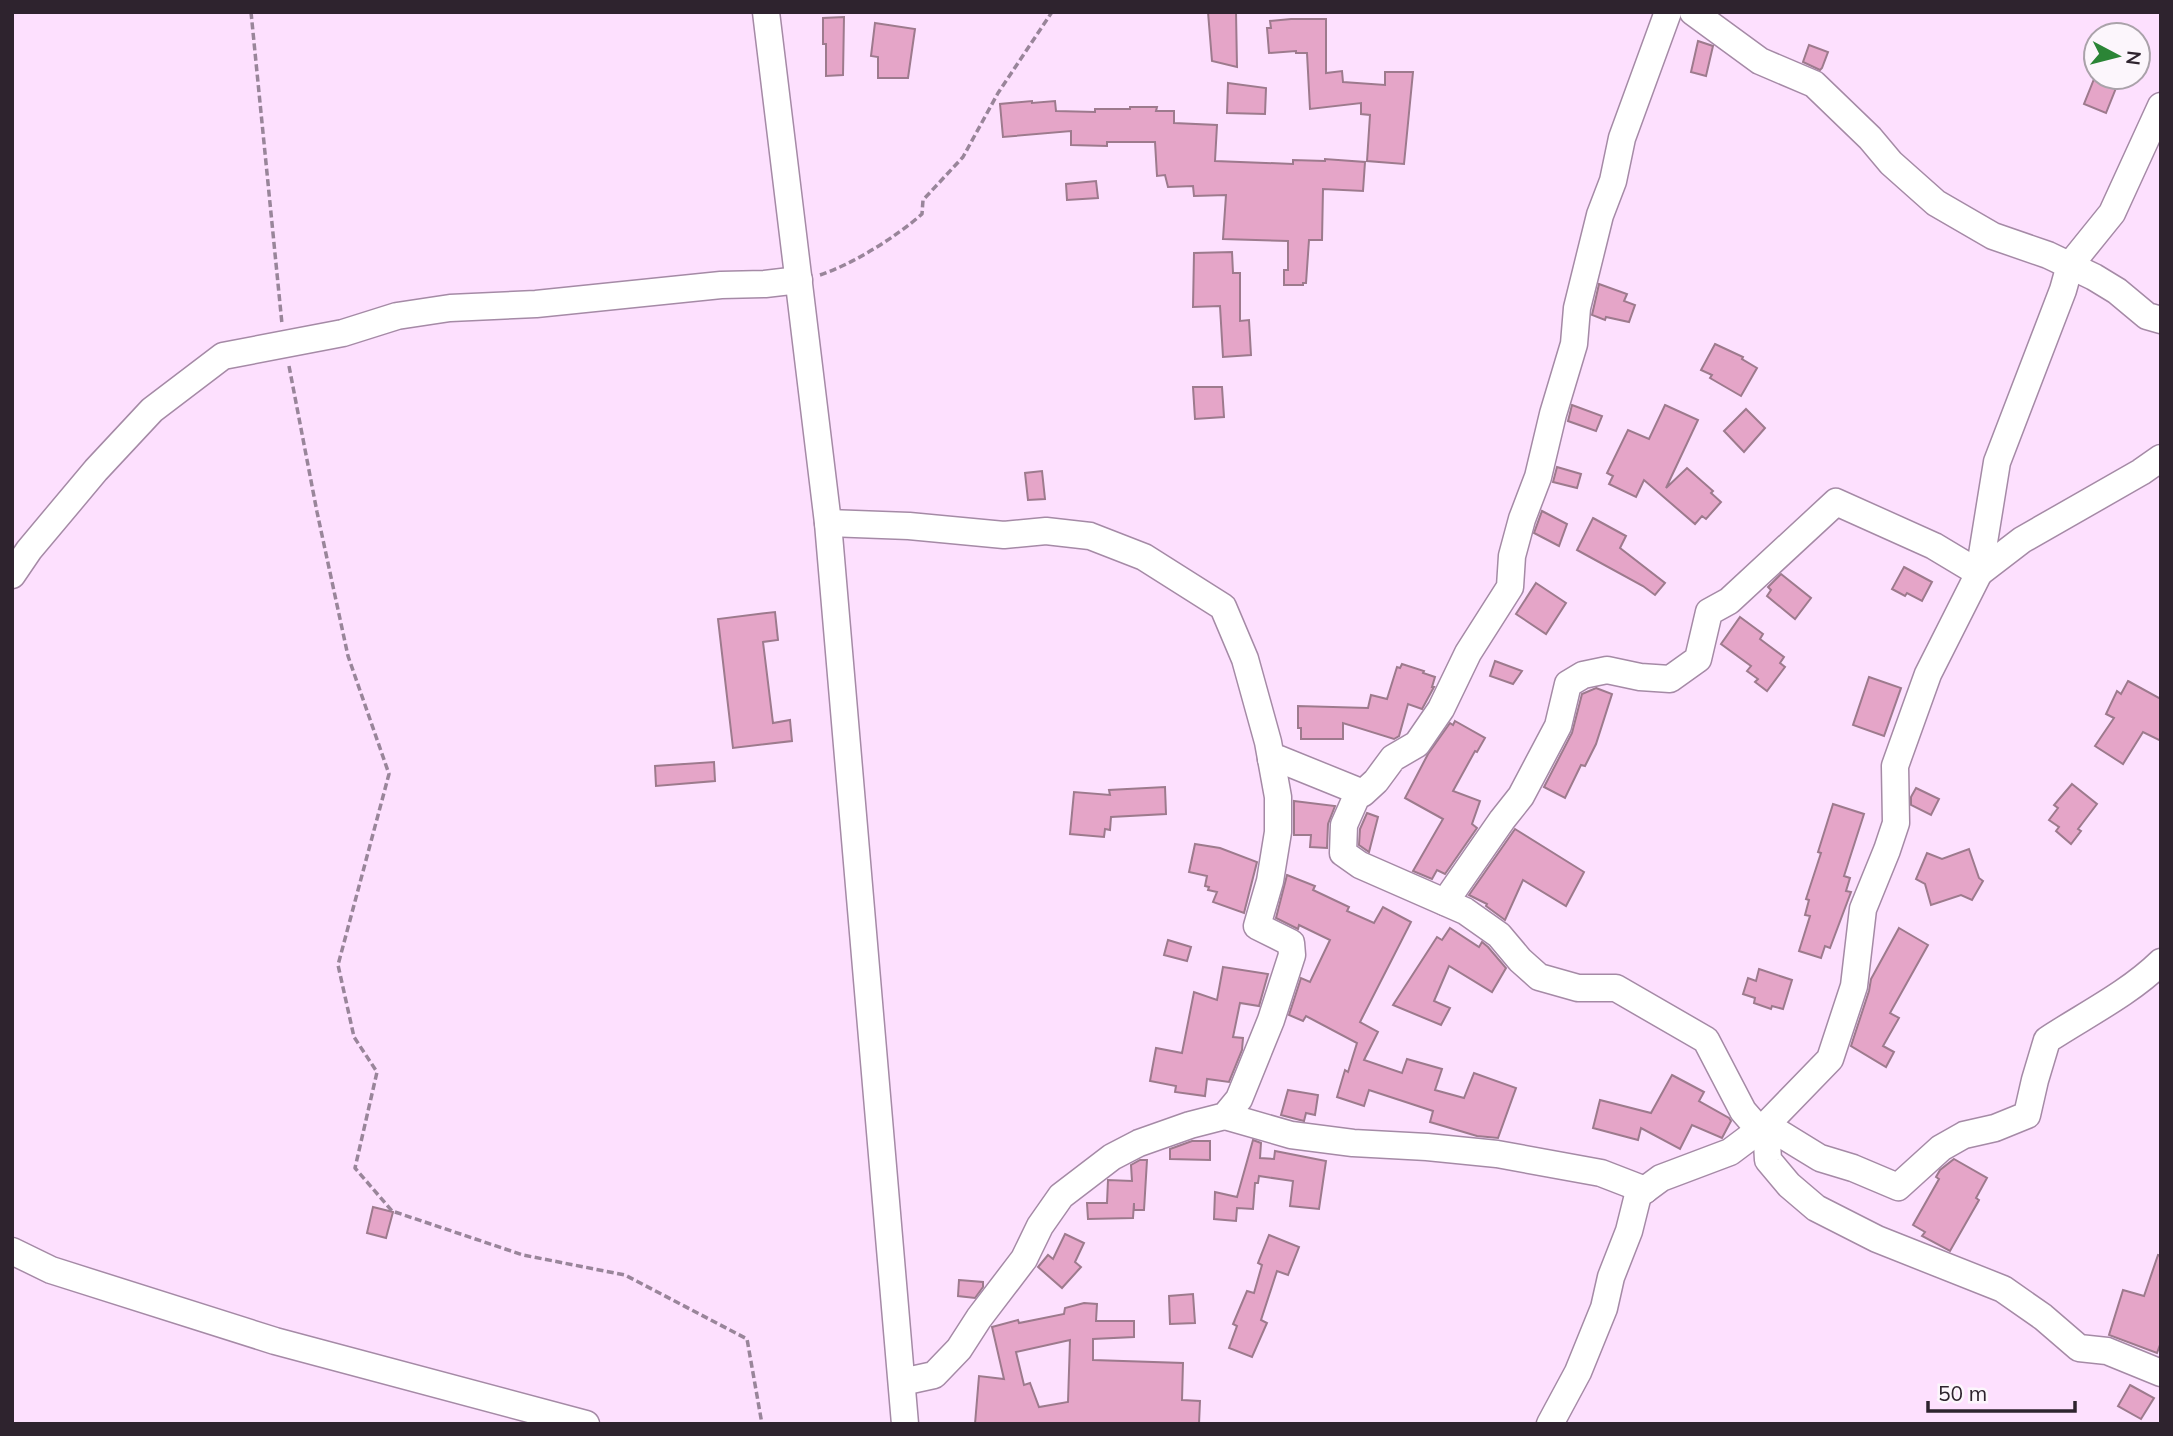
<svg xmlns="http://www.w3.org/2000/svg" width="2173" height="1436" font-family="Mulish,sans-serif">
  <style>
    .building { fill: #e5a5c8; stroke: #9d7a8d; stroke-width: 2; fill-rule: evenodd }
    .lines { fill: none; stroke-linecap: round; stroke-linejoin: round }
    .minor-casing { stroke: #a58aa6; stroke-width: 29 }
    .path { stroke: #99859a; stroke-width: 3.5; stroke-dasharray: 7 3.5; stroke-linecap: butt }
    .minor { stroke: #fff; stroke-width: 26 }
  </style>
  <rect width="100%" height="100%" fill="#fde0fe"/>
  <!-- building -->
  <g class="building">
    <path d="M1208,12H1236L1237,67L1212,61Z"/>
    <path d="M844,17L843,75L826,76V44H823V18Z"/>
    <path d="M1291,19H1326V73L1342,71L1343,82L1385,85V72H1413L1404,164L1367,161L1370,115L1361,114V103L1310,109L1307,53H1296V51L1269,53L1267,28H1271L1270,21Z"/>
    <path d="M875,23L915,29L908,78H878V57L871,56Z"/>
    <path d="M1698,41L1713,46L1706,76L1691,72Z"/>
    <path d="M1809,45L1828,52L1822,68L1820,70L1803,62Z"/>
    <path d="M2094,79L2116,88L2106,113L2084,104Z"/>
    <path d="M1228,83L1266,88L1265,114L1227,113Z"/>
    <path d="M1032,101V103L1055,101L1056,111L1095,112V109H1130V107H1157L1156,111H1174V123L1217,125L1215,161L1293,164V160L1325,161V159L1365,162L1363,191L1323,189L1322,240H1309L1306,283H1303V285H1284V270H1288V241L1223,239L1226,195L1194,196L1193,186L1168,187L1165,175L1157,176L1155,142H1107V146L1071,145V131L1003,137L1000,104Z"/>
    <path d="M1096,181L1098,198L1067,200L1066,184Z"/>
    <path d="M1232,252L1233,273H1240V321L1249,320L1251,355L1223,357L1220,306L1193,307L1194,253Z"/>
    <path d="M1599,284L1627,294L1624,301L1635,305L1629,322L1606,317L1605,320L1592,315Z"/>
    <path d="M1715,344L1743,357L1742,359L1757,368L1741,396L1710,378L1712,375L1701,370Z"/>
    <path d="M1193,387H1222L1224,417L1195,419Z"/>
    <path d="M1572,405L1602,416L1596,431L1568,421Z"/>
    <path d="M1665,405L1698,420L1666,488L1687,468L1713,491L1711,493L1721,502L1706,519L1702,516L1695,524L1644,480L1636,497L1609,484L1613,476L1607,473L1628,430L1649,439Z"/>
    <path d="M1746,409L1765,428L1744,452L1724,431Z"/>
    <path d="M1557,467L1581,474L1577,488L1553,482Z"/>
    <path d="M1042,471L1045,499L1028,500L1025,473Z"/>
    <path d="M1542,511L1567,524L1559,546L1534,533Z"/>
    <path d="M1593,518L1626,536L1620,548L1665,583L1655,595L1643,586L1577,550Z"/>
    <path d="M1904,567L1932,582L1922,601L1907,593L1905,596L1892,589Z"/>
    <path d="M1781,574L1811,598L1795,619L1767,596L1771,590L1768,587Z"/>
    <path d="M1536,583L1566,603L1546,634L1516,614Z"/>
    <path d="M775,612L778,640L763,642L773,723L790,720L792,741L733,748L718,619Z"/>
    <path d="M1740,617L1763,634L1760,639L1784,657L1780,663L1785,667L1767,691L1755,682L1758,679L1747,671L1751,666L1721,644Z"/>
    <path d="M1495,661L1522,671L1513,684L1490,676Z"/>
    <path d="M1402,664L1424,671L1423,673L1435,677L1432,687H1434L1422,709L1408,704L1399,736L1394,739L1343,723V739H1301V728H1298V706L1368,708L1371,695L1387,699L1397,667L1400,668Z"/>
    <path d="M1869,677L1901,688L1884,736L1853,725Z"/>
    <path d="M2128,681L2161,699V741L2143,732L2123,764L2095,746L2114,718L2106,714L2117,691L2121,694Z"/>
    <path d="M1596,688L1612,694L1596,744L1585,766L1581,765L1565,798L1544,787L1572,733L1582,694Z"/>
    <path d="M1455,721L1485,738L1477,752L1475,751L1453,791L1480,801L1472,824L1477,828L1445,874L1437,870L1432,879L1413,871L1443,819L1405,798L1428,754L1450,723L1453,725Z"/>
    <path d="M714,762L715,781L656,786L655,766Z"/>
    <path d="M2072,784L2097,804L2078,829L2081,831L2071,844L2056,831L2059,827L2049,820L2058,808L2054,805Z"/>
    <path d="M1165,787L1166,814L1111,817L1110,830L1105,829L1104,837L1070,834L1074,792L1110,795L1109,790Z"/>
    <path d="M1916,788L1939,799L1931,815L1911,805V797Z"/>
    <path d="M1294,801L1335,806L1328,824L1327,848L1310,847L1311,835H1294Z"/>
    <path d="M1833,804L1864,814L1844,876L1850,878L1846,891L1851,892L1830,948L1825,946L1821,958L1799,951L1810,916L1805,915L1809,900L1806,899L1821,853L1818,852Z"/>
    <path d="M1367,813L1378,817L1369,852L1359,845L1360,829Z"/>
    <path d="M1515,829L1584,872L1566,906L1523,880L1505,920L1486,906L1487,904L1469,895Z"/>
    <path d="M1195,844L1220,848L1257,862L1244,913L1213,902L1217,892L1208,890L1209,887L1205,886L1207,876L1189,872Z"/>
    <path d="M1969,849L1979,878L1983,881L1972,900L1961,895L1931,905L1925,884L1916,879L1927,853L1942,859Z"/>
    <path d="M1287,875L1315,886L1313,890L1349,907L1347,911L1374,923L1383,907L1411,922L1360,1022L1378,1032L1364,1060L1402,1073L1407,1059L1442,1069L1435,1090L1464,1098L1474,1073L1516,1088L1498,1138L1477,1136L1430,1122L1433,1111L1369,1090L1364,1106L1337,1097L1345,1070L1348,1072L1357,1043L1306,1016L1303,1021L1289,1015L1301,978L1310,982L1330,940L1299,925L1298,929L1276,918Z"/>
    <path d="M1450,928L1479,947L1482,942L1488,947L1506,968L1492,992L1449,966L1434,1001L1450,1008L1441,1025L1393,1005L1437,937L1442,940Z"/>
    <path d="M1899,928L1928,945L1890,1013L1899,1018L1883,1046L1894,1052L1886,1067L1851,1046L1869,991L1871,979Z"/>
    <path d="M1168,940L1191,947L1187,961L1164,955Z"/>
    <path d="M1223,967L1268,974L1259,1006L1240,1003L1233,1037L1243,1038L1242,1050L1229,1082L1207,1079L1205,1096L1175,1092L1176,1086L1150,1081L1156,1048L1182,1053L1194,992L1217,1000Z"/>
    <path d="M1759,969L1792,980L1783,1009L1772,1006L1771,1009L1754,1003L1755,998L1743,994L1748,978L1756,981Z"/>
    <path d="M1672,1075L1704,1092L1699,1101L1729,1118L1731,1121L1722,1138L1692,1125L1680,1149L1641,1128L1638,1140L1593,1128L1600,1100L1651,1113Z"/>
    <path d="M1288,1090L1318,1095L1315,1115L1306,1113L1304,1121L1281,1115Z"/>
    <path d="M1253,1140L1261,1143L1260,1158L1274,1159L1275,1151L1326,1161L1319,1209L1290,1206L1293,1181L1259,1176L1258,1183H1255L1253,1209L1237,1208L1236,1221L1214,1219L1215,1192L1237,1197Z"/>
    <path d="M1192,1141H1210V1160L1170,1159V1149Z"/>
    <path d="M1954,1159L1987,1178L1976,1198L1979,1200L1950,1251L1922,1236L1925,1232L1913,1225L1939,1179L1936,1177L1940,1170Z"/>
    <path d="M1140,1160H1147L1144,1210H1134V1203L1133,1218L1088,1219L1087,1203H1107L1108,1180L1132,1181L1131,1165Z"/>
    <path d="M373,1207L393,1212L386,1238L367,1233Z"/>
    <path d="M1065,1234L1084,1243L1075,1262L1081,1267L1062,1288L1038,1267L1048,1255L1053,1259Z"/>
    <path d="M1269,1235L1299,1247L1288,1275L1277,1271L1261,1320L1267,1323L1252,1357L1229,1348L1237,1326L1233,1324L1247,1291L1254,1293L1262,1265L1258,1263Z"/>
    <path d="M2158,1255L2161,1256V1342L2157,1353L2109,1335L2123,1290L2144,1296Z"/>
    <path d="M959,1280L983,1282V1287L975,1298L958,1296Z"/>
    <path d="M1193,1294L1195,1323L1170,1324L1169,1296Z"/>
    <path d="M1084,1303L1097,1304L1096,1321H1134V1337L1093,1339V1360L1183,1363L1182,1400L1200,1401L1199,1424H975L979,1376L1004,1379L992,1327L1018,1320L1019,1323L1064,1314L1065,1308ZM1070,1340L1068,1402L1039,1407L1030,1383L1024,1385L1016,1352Z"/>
    <path d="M2130,1385L2154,1398L2141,1419L2118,1406Z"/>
  </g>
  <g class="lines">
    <defs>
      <g id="minor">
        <path d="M766,12L828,523L905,1424"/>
        <path d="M1693,12L1760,61L1814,84L1870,138L1891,163L1936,203L1993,236L2048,255L2094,277L2117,291L2147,316L2161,320"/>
        <path d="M2161,106L2112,213L2070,265L2063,290L1997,462L1979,573L1928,674L1895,766L1896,823L1887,850L1863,909L1854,986L1830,1059L1766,1125L1768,1160L1789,1185L1816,1208L1877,1239L2003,1289L2043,1317L2079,1348L2107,1351L2161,1373"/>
        <path d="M828,523L909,526L1004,535L1046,531L1090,536L1144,557L1223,607L1245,659L1268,742L1278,797V832L1270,881L1257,926L1291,943L1292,955L1271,1020L1239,1099L1225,1116L1190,1125L1139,1143L1112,1157L1061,1196L1040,1226L1024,1259L979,1318L959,1349L934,1375L902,1382"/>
        <path d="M12,575L29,550L96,470L152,410L223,356L343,333L397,316L450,308L536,304L721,285L765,284L799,280"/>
        <path d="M1271,759H1279L1363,793L1376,781L1393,758L1417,744L1441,709L1468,653L1510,587L1512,556L1522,519L1538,477L1553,414L1574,344L1577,308L1600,215L1613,181L1622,138L1668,12"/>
        <path d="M1359,791L1344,825L1343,853L1360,865L1465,911L1499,935L1520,960L1539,977L1578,988H1616L1706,1040L1743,1111L1756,1126L1766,1125L1820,1158L1853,1168L1898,1187L1941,1148L1964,1135L1995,1128L2027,1115L2035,1080L2047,1040C2085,1015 2128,994 2161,962"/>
        <path d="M1445,902L1502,820L1521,796L1558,726L1568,684L1583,675L1607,670L1640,677L1670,679L1698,659L1709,612L1729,601L1836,502L1934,546L1979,573L2022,540L2141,472L2161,458"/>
        <path d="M1225,1116L1291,1135L1353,1143L1427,1147L1497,1154L1601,1173L1645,1190"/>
        <path d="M12,1251L51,1270L275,1341L586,1424"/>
        <path d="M1550,1424L1578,1372L1604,1308L1611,1277L1629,1231L1638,1195L1661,1178L1730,1152L1766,1125"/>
      </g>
    </defs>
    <!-- minor casing -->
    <use href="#minor" class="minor-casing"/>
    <!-- path -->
    <g class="path">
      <path d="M251,12L282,324"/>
      <path d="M820,275C853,264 896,237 922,214L923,200L963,157L998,93L1052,12"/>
      <path d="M289,366L317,512L348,656L389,774L338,965L354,1037L377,1072L355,1168L392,1211L523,1255L625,1275L747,1339L762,1424"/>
    </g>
    <!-- minor -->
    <use href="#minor" class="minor"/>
  </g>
  <!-- border -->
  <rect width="2173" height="1436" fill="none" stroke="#2e232e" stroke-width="28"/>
  <!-- north arrow -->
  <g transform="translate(2117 56) rotate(97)"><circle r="33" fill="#fcf6fc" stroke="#aaa2aa" stroke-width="2"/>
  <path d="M0-5L12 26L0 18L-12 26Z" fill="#2b8536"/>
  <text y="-10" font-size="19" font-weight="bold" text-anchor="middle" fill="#2e232e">N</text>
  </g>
  <!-- scale -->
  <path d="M1928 1401v10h147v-10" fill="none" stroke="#2e232e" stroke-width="3.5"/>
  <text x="1938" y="1401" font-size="21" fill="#2e232e" stroke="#fcf6fc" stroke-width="5" paint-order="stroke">50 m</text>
</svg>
